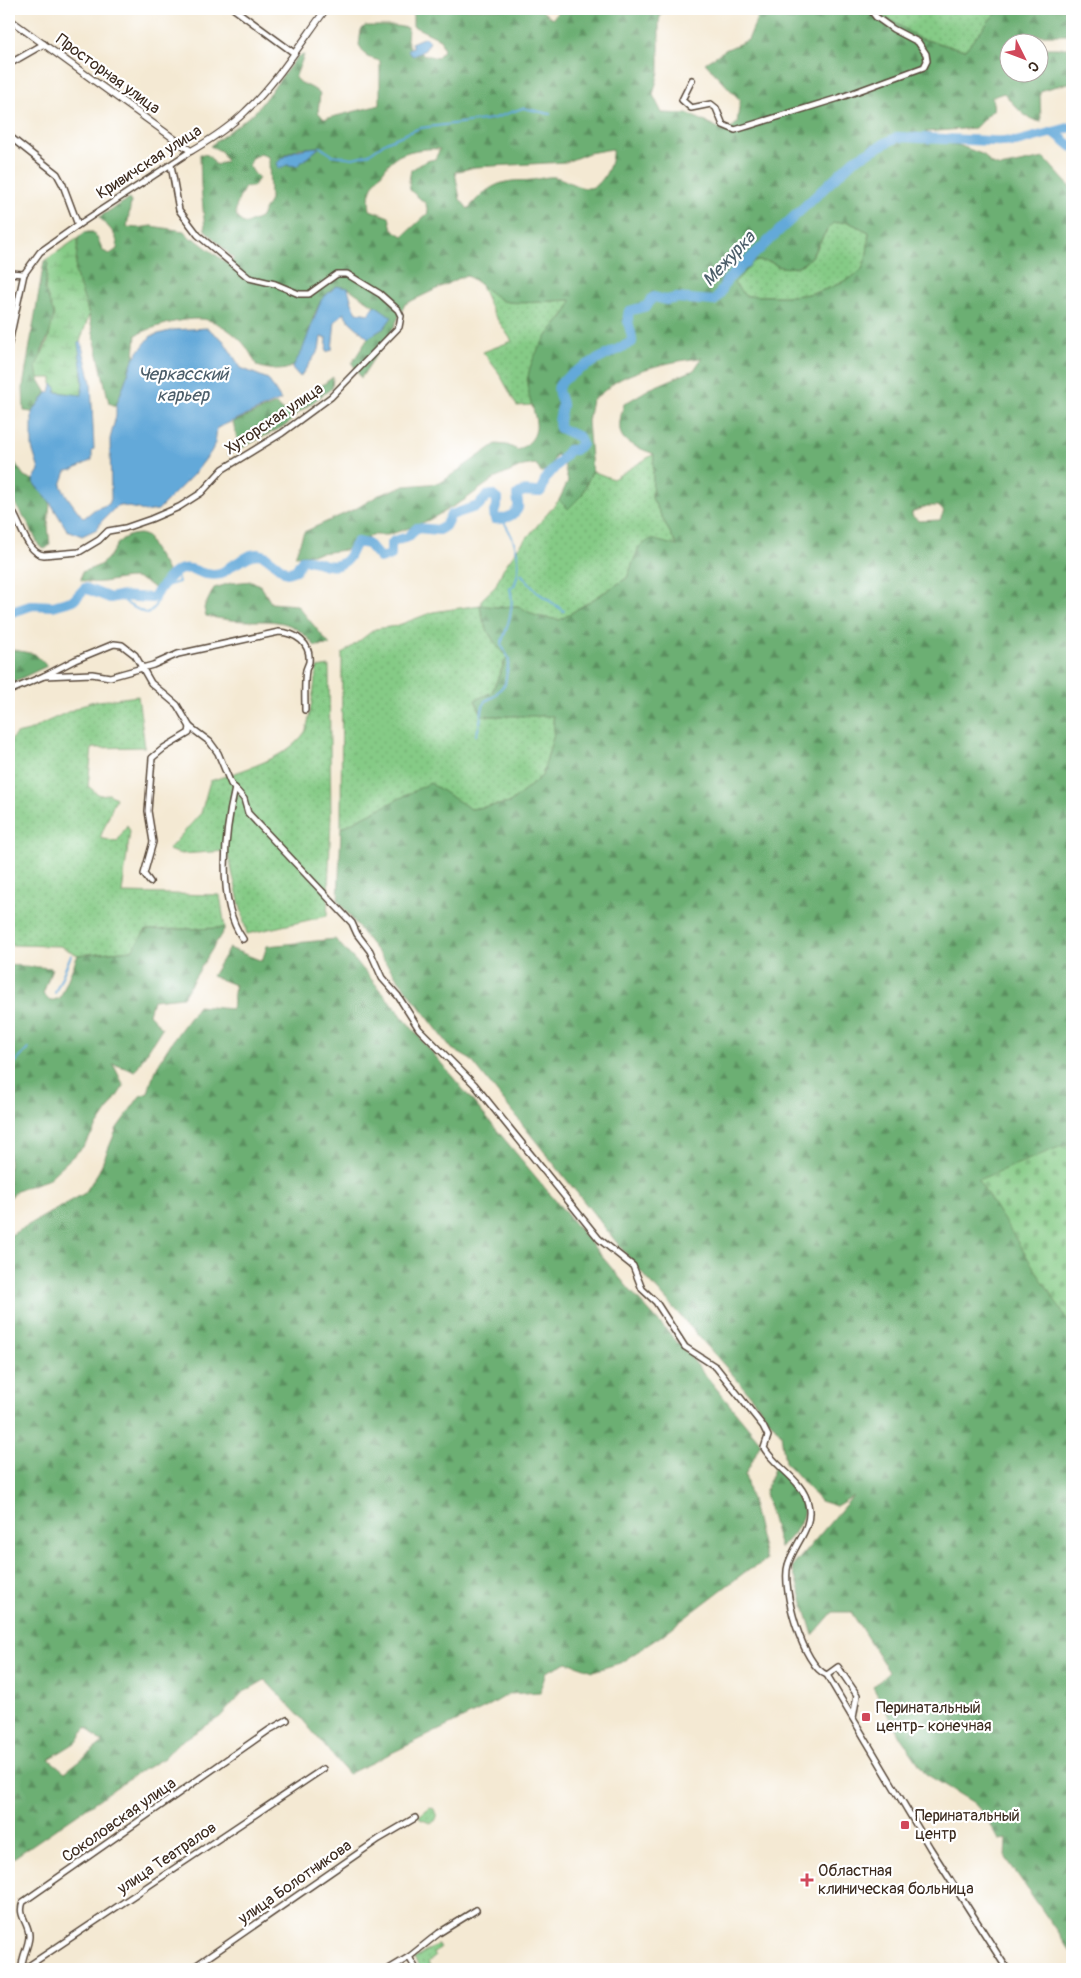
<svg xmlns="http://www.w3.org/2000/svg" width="1081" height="1978" font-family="Pangolin,sans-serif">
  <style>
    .grass { fill: url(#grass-dots); stroke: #607a52 }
    .forest { fill: url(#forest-firs); stroke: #546c48; fill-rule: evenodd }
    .wetland { fill: url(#wetland-marsh); stroke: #607a52 }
    .cemetery { fill: url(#cemetery-stones); stroke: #607a52 }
    .water { fill: #63a9d9; stroke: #4f6a7c }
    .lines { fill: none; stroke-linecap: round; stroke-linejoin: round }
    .stream { stroke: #63a9d9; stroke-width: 2 }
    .river { stroke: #63a9d9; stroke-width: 10 }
    .minor-casing { stroke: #574739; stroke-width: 8 }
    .tertiary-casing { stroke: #574739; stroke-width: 8 }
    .minor { stroke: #fff; stroke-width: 5 }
    .tertiary { stroke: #fff; stroke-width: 5.5 }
    .poi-dot { fill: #d1495b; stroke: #fff; stroke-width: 2 }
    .labels { text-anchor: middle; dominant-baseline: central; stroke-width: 4.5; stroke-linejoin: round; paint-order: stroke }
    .street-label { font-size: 16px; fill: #3b2a1e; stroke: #fff }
    .poi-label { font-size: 16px; fill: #3b2a1e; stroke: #fff; text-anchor: start }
    .water-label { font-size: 18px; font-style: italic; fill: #4b5d69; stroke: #fff }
  </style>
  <defs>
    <pattern id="grass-dots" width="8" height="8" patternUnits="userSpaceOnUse" patternTransform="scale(1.25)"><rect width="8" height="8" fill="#85cb86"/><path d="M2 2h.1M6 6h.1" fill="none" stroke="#74ae73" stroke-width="1.8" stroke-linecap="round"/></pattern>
    <pattern id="forest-firs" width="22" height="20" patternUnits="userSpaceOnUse" patternTransform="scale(1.25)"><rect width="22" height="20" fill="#6caf73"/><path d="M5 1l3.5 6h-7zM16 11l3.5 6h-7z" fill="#5a8f5e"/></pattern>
    <pattern id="wetland-marsh" width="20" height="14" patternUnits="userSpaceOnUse" patternTransform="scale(1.25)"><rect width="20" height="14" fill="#85cb86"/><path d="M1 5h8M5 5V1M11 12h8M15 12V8" fill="none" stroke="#74ae73"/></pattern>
    <pattern id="cemetery-stones" width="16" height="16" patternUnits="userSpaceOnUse" patternTransform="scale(1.25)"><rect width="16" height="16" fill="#85cb86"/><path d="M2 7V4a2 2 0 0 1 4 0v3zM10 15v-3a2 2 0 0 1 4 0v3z" fill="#74ae73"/></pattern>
  </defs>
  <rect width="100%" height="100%" fill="#fff"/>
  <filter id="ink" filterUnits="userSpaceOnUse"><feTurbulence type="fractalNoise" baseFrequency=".02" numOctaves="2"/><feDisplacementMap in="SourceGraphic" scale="10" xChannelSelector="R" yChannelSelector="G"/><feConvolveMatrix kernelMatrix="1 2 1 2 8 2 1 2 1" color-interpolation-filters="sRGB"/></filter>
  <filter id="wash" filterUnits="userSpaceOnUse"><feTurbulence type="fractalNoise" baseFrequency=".0096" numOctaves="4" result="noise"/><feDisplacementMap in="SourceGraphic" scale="20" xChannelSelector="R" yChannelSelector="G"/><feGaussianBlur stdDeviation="1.12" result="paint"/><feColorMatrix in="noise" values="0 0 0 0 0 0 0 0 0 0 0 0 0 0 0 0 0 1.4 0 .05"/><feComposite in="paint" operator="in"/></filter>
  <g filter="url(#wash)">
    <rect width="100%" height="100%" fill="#f4e9d3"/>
    <!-- grass -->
    <g class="grass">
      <path d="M873,9H1003L992,17L965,50L918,38L894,22L875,14Z"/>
      <path d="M848,222L869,232C868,245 868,257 862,269C859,274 851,277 846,280C808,301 786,295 745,296L734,283L754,261C759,261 765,261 770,262C773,263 777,266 781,267C815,272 815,242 833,223Z"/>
      <path d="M480,283C486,288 494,295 501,300C513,306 555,300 572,300L570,307L549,333L541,347L527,380L532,405L517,406L499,373L483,352L512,341L493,313Z"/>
      <path d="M654,454L652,498L677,546L639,547L627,578L560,620L536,616L518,606L496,607L480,606C483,626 492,642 507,656L492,692L475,701L483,716L553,715L554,734L542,776L510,803L470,809L430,784L341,828L342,654L375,629L396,626L433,612L480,605L482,599L495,587L503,569L518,548L559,500L568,509L582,495L592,471L613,479Z"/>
      <path d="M329,666L331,820L327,916L247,934L227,851L181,854L168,850L201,813L210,781C240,771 287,759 305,732C309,726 315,679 317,668Z"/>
      <path d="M138,696L145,747L92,748L88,786L99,795L109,794L116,798L100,838L117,842L127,825L130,831L122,893L220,895L225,928L146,930L132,950L78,955L60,946L9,945V742L16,734L29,731L46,722L90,702Z"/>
      <path d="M430,1807L434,1809L437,1817L435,1821L430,1823L420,1819L419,1816Z"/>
      <path d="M438,1944L440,1948L433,1954L435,1957L428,1962L431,1969H420L414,1959Z"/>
    </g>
    <!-- forest -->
    <g class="forest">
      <path d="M417,9H540L552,19L561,9H662L659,21V72L653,95L662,113L689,114L727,132L737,123L740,100L705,63L725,50L748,40L761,9H873L875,14L894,22L918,38L965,50L992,17L1003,9H1072V35H1035V42H1008V72H1038L1039,48H1069L1072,50V82L1043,90L1040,93L1041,122C1024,119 1015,106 1004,93L992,97L994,109L975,128L925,132L984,155L990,163L1000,167L1044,158L1072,189V1953L1006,1858L1007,1839L999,1840L987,1818L974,1803L926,1774L901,1738L873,1687L889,1672L851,1612H833L813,1635L792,1567L853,1496L836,1506L820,1501L785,1462L781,1434L740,1383L629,1258L471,1060L452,1049L338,901L341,828L430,783L471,809L510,803L542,776L554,734L553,716H483L475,700L492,692L507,657C492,642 483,626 480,605L496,607L518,606L536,616L560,620L627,578L639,547L651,539L677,546L652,498L654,454C623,442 613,440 624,404L649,389L694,370L702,358C677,360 635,369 614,383C607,388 600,395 592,400L588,421L592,471L582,495L568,509L559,500L568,481L562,457L556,455L549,469L541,473L536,464L523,466L494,479L463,501L429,520L409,528L388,535H372L345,550L295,556L304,532L357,508L379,495L405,486L440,483L496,444L507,445L518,450C555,431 523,404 528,377C530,361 540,345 550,332C557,322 569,313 571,300C555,300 513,306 501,300C489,293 479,282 466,275L405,304L394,327L361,378L352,363L368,338L384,328L391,317L348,288L336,286C331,290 325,295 322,300C300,331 315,385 257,366C253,359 249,349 243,343C233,332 215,319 200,319C182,318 152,327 136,335L134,357L116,406L109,403L89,315L75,272L78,238L85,232H93L98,239L103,251L110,254L117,249C119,235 108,227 99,217L129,199L131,202L127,227L138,228L151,226L184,231L190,238L195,239L228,264L234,259L205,230L201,187L200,154L208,155L216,165L226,161L221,151L210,146L255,112L297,57L304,55L295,78C301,85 311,85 320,94L318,112L324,119L380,105V61L367,57L359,45L361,30L365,26H396L408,28L407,40L410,47L408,49L416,55L419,53L437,58L444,50L440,39L413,26V11ZM320,147L297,166L287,165L285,155L300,148ZM440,149L435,159L426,161L411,170L409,181L410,190L426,204L428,213L403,236L392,229L389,217L370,210C367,194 371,186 381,174C385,169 389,162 394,159C405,150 426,148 440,149ZM612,149C614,161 603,188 588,188C576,188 566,179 555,177C548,176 539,179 532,180C525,181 519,180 512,181C492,183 480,195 468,209L460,199L455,172L475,167L566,162L589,153ZM260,154L269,157L270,200L260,218L246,224C228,217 238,200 245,187H253L259,178L254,173L249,165L252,158ZM848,222L869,232C868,245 868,257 862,269C859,274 851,277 846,280C808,301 786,295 745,296L734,283L754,261C759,261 765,261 770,262C773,263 777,266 781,267C815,272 814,242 833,223ZM927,506H938L944,511L940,520L919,521L912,516V512Z"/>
      <path d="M44,261L48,262L45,290L54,314L52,328L42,351L38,378L47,393L32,412L24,411L23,387Z"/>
      <path d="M333,377L332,388L297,414L288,424L228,455L237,439L233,422L276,404L284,411L301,401Z"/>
      <path d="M9,454L24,476L33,480L35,485L50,502L48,526L50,545L45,549L39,546L27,521L18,509L9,491Z"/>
      <path d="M141,534L148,537C153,552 165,562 169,577L155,588C150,586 146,582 141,580C127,573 101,588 81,580L82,572C88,569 96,568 101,564C119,552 112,535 141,534Z"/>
      <path d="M252,581L261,586L271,603L297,605L330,645L315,646C293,620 280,621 249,621C235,621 220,619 206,616L204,608L214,588L231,583Z"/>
      <path d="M9,647L14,650L35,654L47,666L9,684Z"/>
      <path d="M225,928L183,997L153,1000L149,1014L162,1028L135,1071L113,1064L124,1086L83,1147L47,1180L17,1190L9,1199V965L52,968L43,994L50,1001L60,998L78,955L132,950L146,930Z"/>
      <path d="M335,939L362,968L629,1289L689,1355L761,1443L745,1475L766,1561L745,1572L661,1636L620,1663L593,1671L567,1662L546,1672L540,1692L509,1694L485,1708L348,1774L302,1719L265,1680L242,1693L220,1717L177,1744L164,1758L137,1773L9,1861V1236L85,1193L99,1171L117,1128L140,1096L148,1093C156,1059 178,1034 198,1006L232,1009L235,985L212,976L229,948L262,961L267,946ZM86,1727L102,1743L65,1772L49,1759L78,1741Z"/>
      <path d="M775,1466C782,1475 793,1483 799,1493C813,1513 793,1535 780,1548L765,1493Z"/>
    </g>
    <!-- wetland -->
    <path class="wetland" d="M78,238L75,272L89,315L80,342L83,393L82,396L55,392V386L52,384V378H38L36,366L48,341L54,314L45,290L48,263L44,261Z"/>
    <!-- cemetery -->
    <path class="cemetery" d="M1072,1142V1327L978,1180Z"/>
    <!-- water -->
    <g class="water">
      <path d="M425,37L430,42L425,50L413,56L409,53L408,49L413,47L411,43Z"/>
      <path d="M320,147L297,166L287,165L279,169L277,163C289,150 303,148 320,147Z"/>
      <path d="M336,286L348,288L352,303L357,312L369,314L375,305L392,317L384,328L368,338L349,321L344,313L335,321L332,350L326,352L327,338L321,337L319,350L300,377L292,368L302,351L321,300Z"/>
      <path d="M207,328L223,340L241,368L268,379L281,400L217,428L215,444L211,452L195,473L158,510L145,512L138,509L118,505L101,522L97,529L82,536L67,530L50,502L35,485L33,480L39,470L32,448V412L47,393L50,392L52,384L57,389L55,392L82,395L83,380L78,343L81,342L91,382L94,449L92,451V460L73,470L66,471L61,485C62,490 79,514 84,518L95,509L109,504L111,499L110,439L116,416V406L134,357L151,336L173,330Z"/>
    </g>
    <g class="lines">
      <!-- stream -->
      <g class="stream">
        <path d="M320,147L332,155L353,158L369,154L386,142L420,128L492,119L523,108L550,114"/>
        <path d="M521,574L537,592L564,611"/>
        <path d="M163,587L179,582L176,572"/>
        <path d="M119,596L129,605L147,614C155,610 158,600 160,592"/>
        <path d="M476,735C482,723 480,711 485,701L493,697L505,684L509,659L501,644C508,626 515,606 510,588L514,586C524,563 516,540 502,519"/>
        <path d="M55,993L71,955"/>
        <path d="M9,1069L29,1048"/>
      </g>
      <!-- river -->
      <g class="river">
        <path d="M1054,132L1072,147"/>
        <path d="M9,613L33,605L53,606L74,600L85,588L110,598L119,596L152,598C160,591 165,580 173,574C184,566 191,568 202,573C207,575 216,575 221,574L231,566L251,555L258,554L265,556L287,573L296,570L302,560C316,558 330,572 344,562C352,557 351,548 357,542L368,544L380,558L391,555V545L394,541L408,537L417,528L439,530L445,526L451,515L478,506L487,496L492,495L498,500L494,512L495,519C502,520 515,516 518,508C519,505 517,499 517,495C524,488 532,493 540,492C544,488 543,482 546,478C554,468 562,460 569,450H575L582,444L579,437L560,428C557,419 562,413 562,405C562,398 556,393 559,386C565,373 617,350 632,342C633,331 625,324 629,311L647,306L651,299L654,297L666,300L677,298L714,301C721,296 722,287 727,280L854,160L897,137L1016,142L1072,127"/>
      </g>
    </g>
  </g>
  <g filter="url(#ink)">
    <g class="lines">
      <defs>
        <g id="minor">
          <path d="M234,9L294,53"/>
          <path d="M9,64L44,44"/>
          <path d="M692,80L682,100L691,108L711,104L716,108L723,125L735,130L839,98L924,67L927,61L926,54L918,42L893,29L876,17L870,9"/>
          <path d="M9,136L57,174L63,185L78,225"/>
          <path d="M9,273L24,274"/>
          <path d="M9,343L24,274L40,252L78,225L191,151"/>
          <path d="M9,506C20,519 26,554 44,555L79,552L99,540L108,531L125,528L151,519L179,507L201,493L223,469L282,433L331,397L399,327L401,316L398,310L380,294L347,274H337L309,294H299L275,284L249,278L198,235L179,210L171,165"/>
          <path d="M44,676L75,660L114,644L122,645L135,655L151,683L177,705L190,727L210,742L218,753L231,784L244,799L248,813L352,923L357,934L370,951L382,978L398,996L419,1029L474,1084L599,1239L633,1266L642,1289L656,1302L685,1347L716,1367L763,1426L768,1436L764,1448C776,1468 803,1480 808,1504C814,1527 794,1544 788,1565C781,1587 803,1667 827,1675"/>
          <path d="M9,691L44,676L92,674L110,677L153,665L178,654L279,632C296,633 311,643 309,662C308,665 307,667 306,670C304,683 305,697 305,710"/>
          <path d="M235,788C225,831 216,901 243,939"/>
          <path d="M150,882L144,874L153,842L148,811L152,758L164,748L189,733L190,727"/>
          <path d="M853,1718L857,1695L838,1667L827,1675L930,1848L1007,1969"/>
          <path d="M409,1957L416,1969"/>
          <path d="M22,1969C21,1957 28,1949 29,1937C30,1924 17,1916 23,1902L269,1730L287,1720"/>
          <path d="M27,1969V1967L323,1769"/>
          <path d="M191,1969L379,1839L415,1818"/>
          <path d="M389,1969L409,1957L439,1933L476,1910"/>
        </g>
        <path id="tertiary" d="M9,19L191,151C210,140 230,127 246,111C277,82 301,43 326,9"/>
      </defs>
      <!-- minor casing -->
      <use href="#minor" class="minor-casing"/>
      <!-- tertiary casing -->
      <use href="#tertiary" class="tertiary-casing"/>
      <!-- minor -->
      <use href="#minor" class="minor"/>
      <!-- tertiary -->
      <use href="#tertiary" class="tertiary"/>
    </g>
  </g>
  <!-- markers -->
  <g class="poi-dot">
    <rect x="861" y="1712" width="10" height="10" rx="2.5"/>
    <rect x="900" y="1820" width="10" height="10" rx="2.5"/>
    <path d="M804.5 1872.5h5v5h5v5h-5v5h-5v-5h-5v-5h5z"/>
  </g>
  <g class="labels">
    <!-- street labels -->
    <g class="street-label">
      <text transform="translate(108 74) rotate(36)">Просторная улица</text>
      <text transform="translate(149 162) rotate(-33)">Кривичская улица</text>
      <text transform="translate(274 419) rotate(-34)">Хуторская улица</text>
      <text transform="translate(119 1820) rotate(-35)">Соколовская улица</text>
      <text transform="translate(167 1858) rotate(-34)">улица Театралов</text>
      <text transform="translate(295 1882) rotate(-35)">улица Болотникова</text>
    </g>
    <!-- poi labels -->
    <g class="poi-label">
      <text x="876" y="1708">Перинатальный<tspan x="876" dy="18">центр- конечная</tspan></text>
      <text x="915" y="1816">Перинатальный<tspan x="915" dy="18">центр</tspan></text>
      <text x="818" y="1871">Областная<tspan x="818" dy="18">клиническая больница</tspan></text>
    </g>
    <!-- water labels -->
    <g class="water-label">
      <text transform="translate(729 259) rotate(-47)">Межурка</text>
      <text x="183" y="374">Черкасский<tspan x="183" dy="21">карьер</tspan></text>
    </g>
  </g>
  <!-- margin -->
  <rect width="1081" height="1978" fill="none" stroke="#fff" stroke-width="30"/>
  <!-- north arrow -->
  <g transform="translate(1024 58) rotate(132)"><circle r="24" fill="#ffffff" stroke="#b1aaa5"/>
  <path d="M0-4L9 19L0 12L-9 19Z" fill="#d1495b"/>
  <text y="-8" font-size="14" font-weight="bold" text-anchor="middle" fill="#3b2a1e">С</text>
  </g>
</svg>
